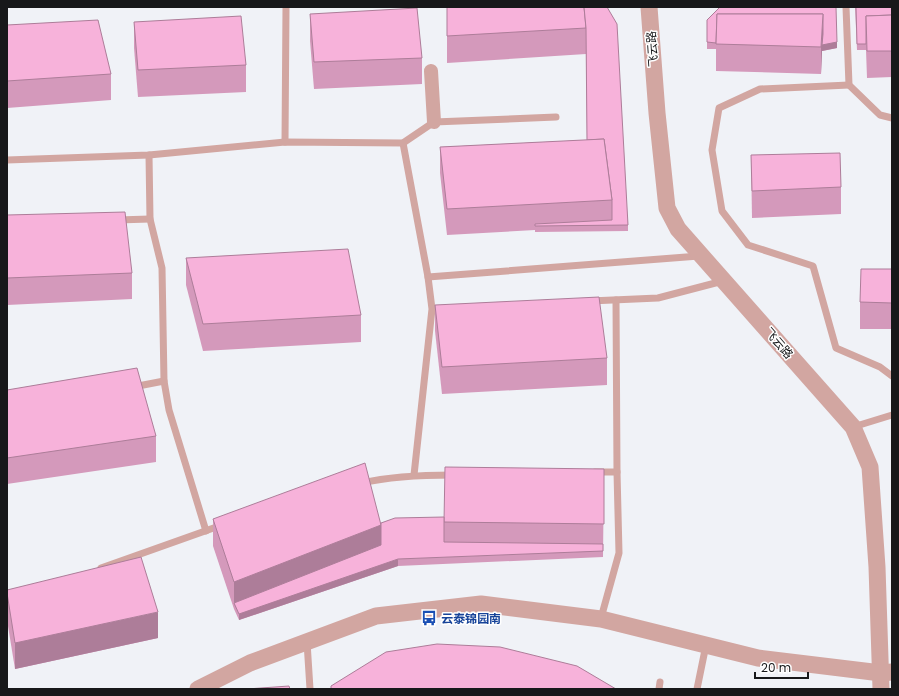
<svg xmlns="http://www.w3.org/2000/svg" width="899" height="696" font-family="Poppins,'Noto Sans SC',sans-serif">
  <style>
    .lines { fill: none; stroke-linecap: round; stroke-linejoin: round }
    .service { stroke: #d2a6a1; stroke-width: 7 }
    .minor { stroke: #d2a6a1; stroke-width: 14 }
    .tertiary { stroke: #d2a6a1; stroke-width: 17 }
    .wall { fill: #d499bb }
    .shaded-wall { fill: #ad7d99 }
    .building { fill: #f7b2da; stroke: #ad7d99 }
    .labels { text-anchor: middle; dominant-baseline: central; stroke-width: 3; stroke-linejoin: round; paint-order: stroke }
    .street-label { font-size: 12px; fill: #17181a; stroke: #fff }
    .transit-label { font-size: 12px; font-weight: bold; fill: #164399; stroke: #fff; text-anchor: start }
  </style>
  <rect width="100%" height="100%" fill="#f0f2f7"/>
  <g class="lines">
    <!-- service -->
    <g class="service">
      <path d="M846,7L849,85L880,115L892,118"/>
      <path d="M849,85L760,89L719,108L712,150L722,211L748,245L813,266L836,348L880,367L892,376"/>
      <path d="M285,142L286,7"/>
      <path d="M403,143L428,277L432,309L414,475"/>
      <path d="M149,155L150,219L162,268L164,381L169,410L206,531"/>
      <path d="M7,160L149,155L285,142L403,143L434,122L556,117"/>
      <path d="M117,220L150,219"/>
      <path d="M428,277L699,256"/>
      <path d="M590,301L658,298L723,281"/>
      <path d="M133,387L164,381"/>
      <path d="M853,427L892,415"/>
      <path d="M595,472H617"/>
      <path d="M362,483C392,476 422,475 453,475"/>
      <path d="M101,568L222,525"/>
      <path d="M601,618L619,553L617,472L616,300"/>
      <path d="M307,642L310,689"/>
      <path d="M659,689L660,682"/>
      <path d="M697,689L706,645"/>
    </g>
    <!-- minor -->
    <path class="minor" d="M431,71L434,122"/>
    <!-- tertiary -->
    <g class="tertiary">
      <path d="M649,7L657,113L667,208L678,229L853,427L870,467L877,567L881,689"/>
      <path d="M198,689L250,663L376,616L481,604L601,619L758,658L881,673L892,672"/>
    </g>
  </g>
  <!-- wall -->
  <g class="wall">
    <path d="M447,7H607L628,225V231L535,232V230L447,235L440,173V147L587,140L586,54L447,63Z"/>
    <path d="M855,7H892V77L867,78L866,50H857Z"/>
    <path d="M310,14L422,58V84L314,89L310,41Z"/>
    <path d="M707,20L837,48L822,51L821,74L716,71V49H707Z"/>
    <path d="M134,22L246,65V92L138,97L134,48Z"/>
    <path d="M7,25L111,74V100L7,108Z"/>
    <path d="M751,155L841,187V214L752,218Z"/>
    <path d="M7,215L132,273V299L7,305Z"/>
    <path d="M186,258L361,315V342L203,351L186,285Z"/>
    <path d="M892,269V329H860V302Z"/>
    <path d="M435,305L607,358V385L442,394L435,331Z"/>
    <path d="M7,390L156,436V462L7,484Z"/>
    <path d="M604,469L603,557L398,566L239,620L234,609L213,546V519L381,523L444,517Z"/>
    <path d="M7,590L158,638L15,669L7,620Z"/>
  </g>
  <!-- shaded-wall -->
  <g class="shaded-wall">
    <path d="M823,14L837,42V48L822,51L821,74V47Z"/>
    <path d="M381,525V551L234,603V582Z"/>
    <path d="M398,559V566L239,620V614Z"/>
    <path d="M158,612V638L15,669V643Z"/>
  </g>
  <!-- building -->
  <g class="building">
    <path d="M447,7H584L586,28L447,36Z"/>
    <path d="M584,7H607L617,24L628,225L535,226V224L612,220V200L604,139L587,140L586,28Z"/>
    <path d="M720,7H836L837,42L822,45L823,34V14H717L716,43L707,42V20Z"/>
    <path d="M856,7H892V15L866,16V44H857Z"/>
    <path d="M417,8L422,58L314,62L310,14Z"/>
    <path d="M717,14H823L821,47L716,44Z"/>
    <path d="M892,15V51H867L866,16Z"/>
    <path d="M241,16L246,65L138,70L134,22Z"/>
    <path d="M98,20L111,74L7,81V25Z"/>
    <path d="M604,139L612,200L447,209L440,147Z"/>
    <path d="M840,153L841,187L752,191L751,155Z"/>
    <path d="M125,212L132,273L7,278V215Z"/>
    <path d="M348,249L361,315L203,324L186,258Z"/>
    <path d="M861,269H892V303L860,302Z"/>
    <path d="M599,297L607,358L442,367L435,305Z"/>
    <path d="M137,368L156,436L7,458V390Z"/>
    <path d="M365,463L381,525L234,582L213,519Z"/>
    <path d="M445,467L604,469V524L444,522Z"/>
    <path d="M444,517V542L603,544V551L398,559L239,614L234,603L381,545V523L395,518Z"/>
    <path d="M141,557L158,612L15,643L7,593V590Z"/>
    <path d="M437,644L500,647L577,666L616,689H331V686L386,652Z"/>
    <path d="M289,686L290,689H247Z"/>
  </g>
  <!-- icons -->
  <defs>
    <symbol id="bus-bare" viewBox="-9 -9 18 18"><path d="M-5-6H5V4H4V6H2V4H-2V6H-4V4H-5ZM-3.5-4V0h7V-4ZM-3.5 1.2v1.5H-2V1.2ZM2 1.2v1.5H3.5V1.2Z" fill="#1a4fb4" stroke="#fff" stroke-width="2.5" paint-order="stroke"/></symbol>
  </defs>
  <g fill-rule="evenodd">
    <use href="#bus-bare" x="418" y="607" width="22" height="22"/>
  </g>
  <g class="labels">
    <!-- street labels -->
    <g class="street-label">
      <text transform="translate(652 49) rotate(-94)">飞云路</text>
      <text transform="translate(779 343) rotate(49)">飞云路</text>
    </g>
    <!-- transit labels -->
    <g class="transit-label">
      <text x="441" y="618">云泰锦园南</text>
    </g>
  </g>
  <!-- border -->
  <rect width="899" height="696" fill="none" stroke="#17181a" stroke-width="16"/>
  <!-- scale -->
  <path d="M755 672v6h53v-6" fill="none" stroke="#17181a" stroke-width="2"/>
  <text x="761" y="672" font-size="12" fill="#17181a" stroke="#ffffff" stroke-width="3" paint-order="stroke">20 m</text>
</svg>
